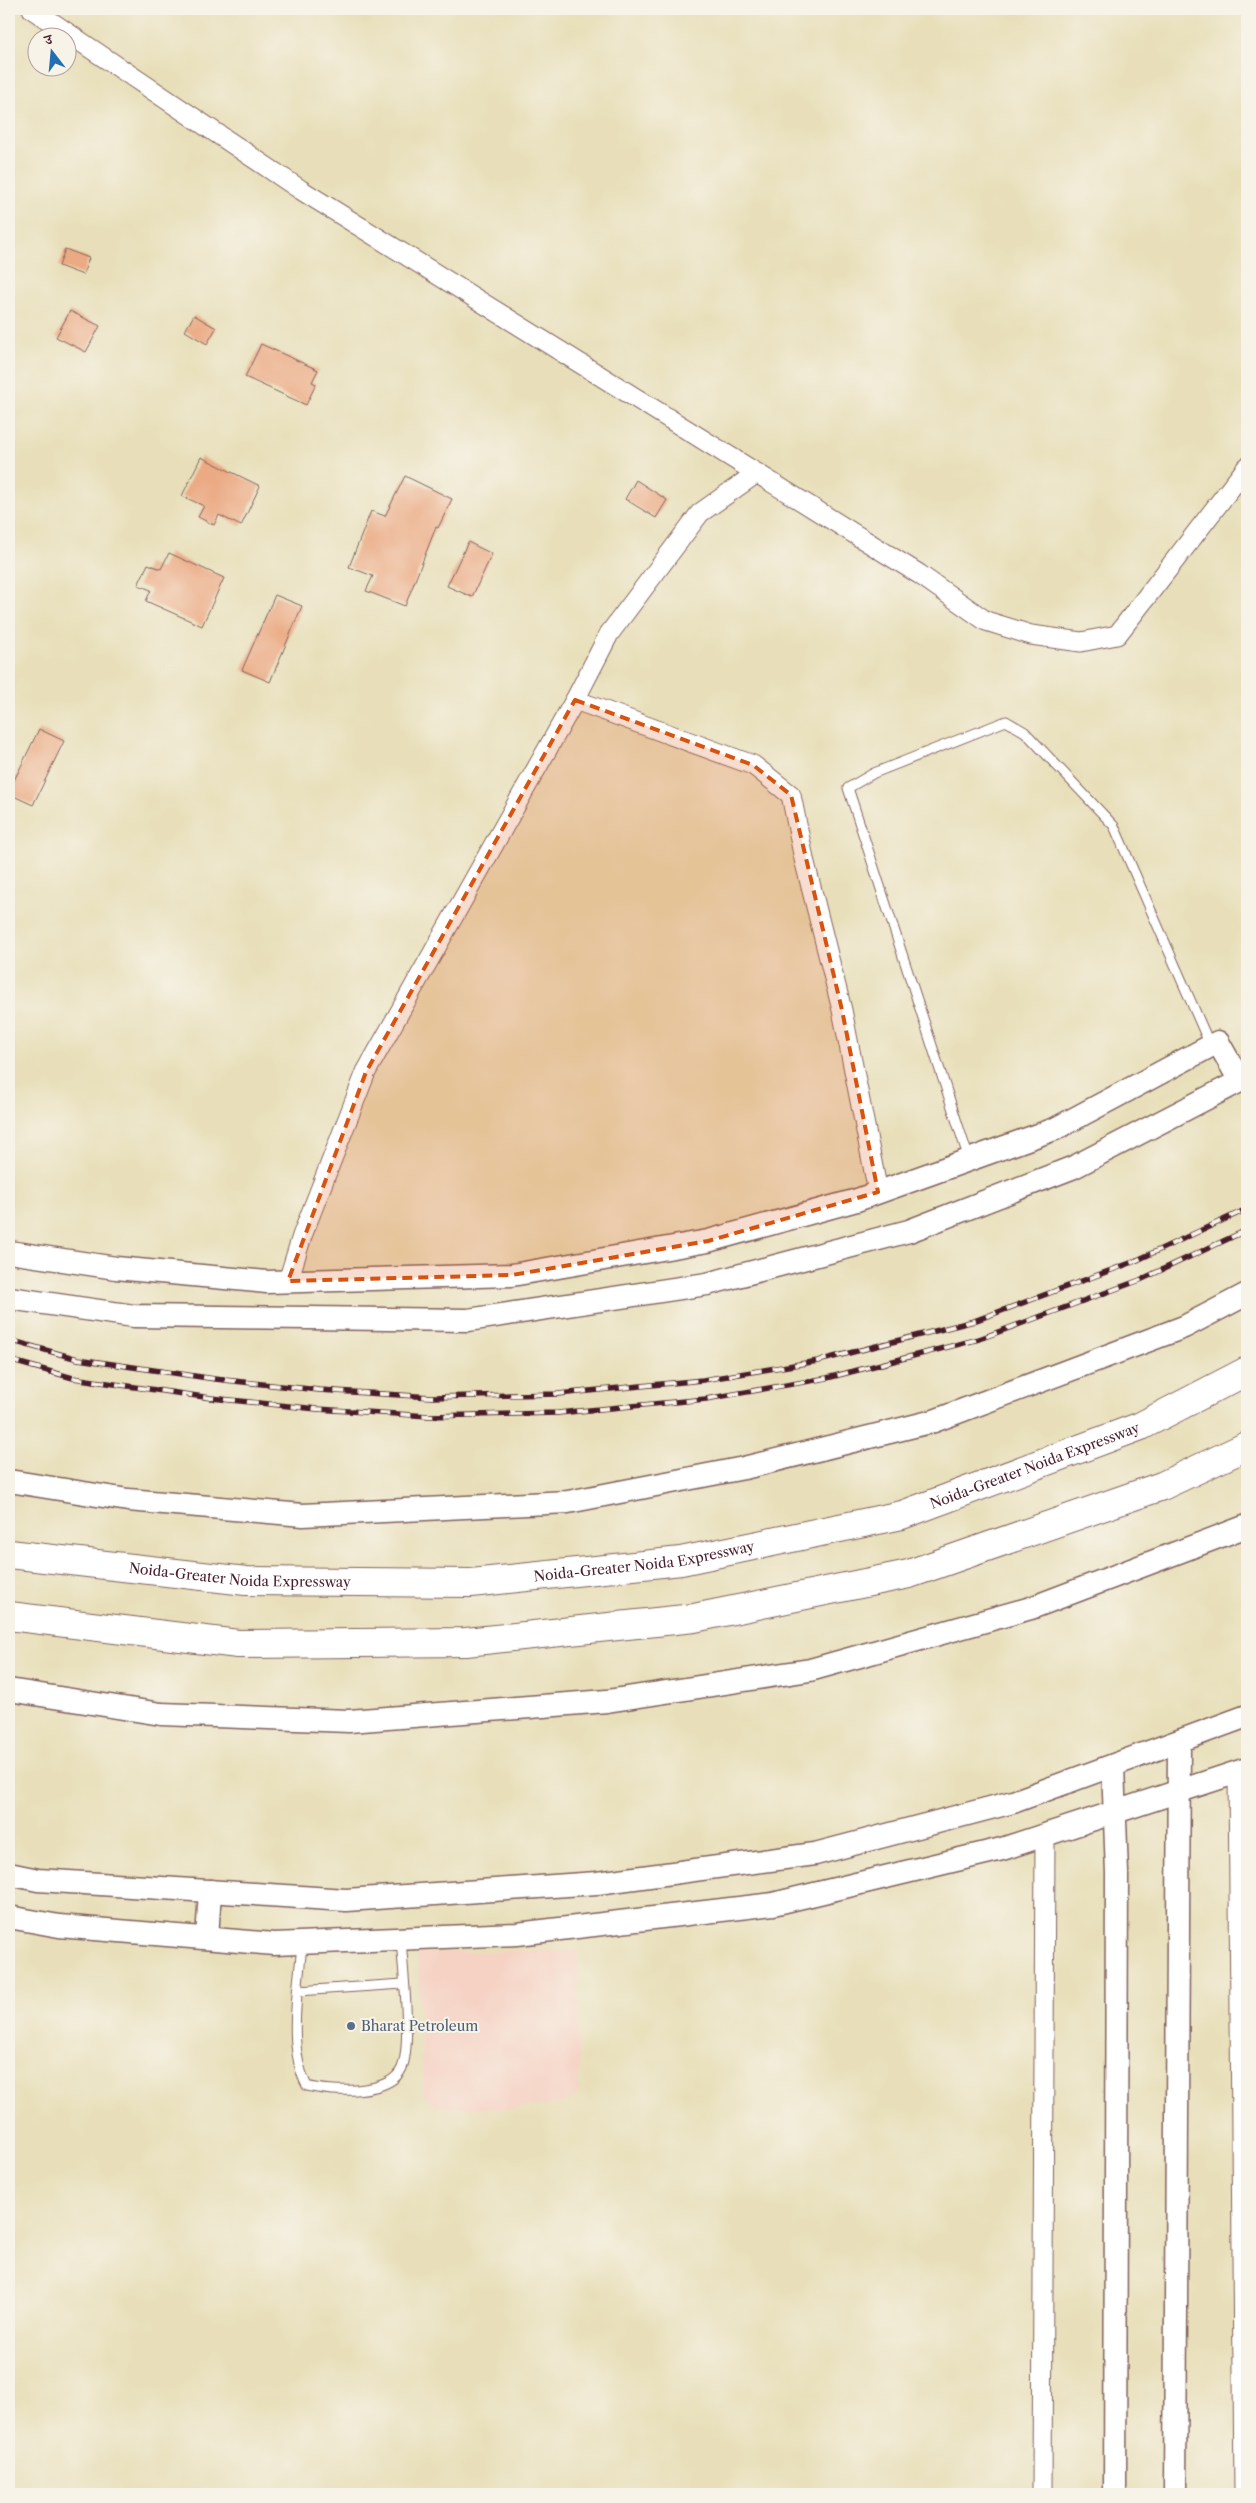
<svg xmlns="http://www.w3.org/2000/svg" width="1256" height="2503" font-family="'Libre Caslon Text','Noto Serif Devanagari',serif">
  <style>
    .built { fill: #f6d2c4 }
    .building { fill: #ebaa84 }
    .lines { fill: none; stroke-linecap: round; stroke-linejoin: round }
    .service-casing { stroke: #81625d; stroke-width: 11 }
    .minor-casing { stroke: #81625d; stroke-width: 21 }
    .tertiary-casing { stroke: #81625d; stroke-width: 25 }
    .trunk-casing { stroke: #81625d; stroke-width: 30 }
    .service { stroke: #fff; stroke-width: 9 }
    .minor { stroke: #fff; stroke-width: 19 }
    .tertiary { stroke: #fff; stroke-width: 22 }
    .trunk { stroke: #fff; stroke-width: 28 }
    .rail-casing { stroke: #4a1f2b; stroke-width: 5.5 }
    .rail { stroke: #f7f3e8; stroke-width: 4; stroke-dasharray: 11; stroke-linecap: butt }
    .marked { fill: #d8530f; fill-opacity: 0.2; stroke: #d8530f; stroke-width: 4; stroke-dasharray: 10 6; stroke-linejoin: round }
    .service-dot { fill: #5c6f8a; stroke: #f7f3e8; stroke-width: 2 }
    .labels { text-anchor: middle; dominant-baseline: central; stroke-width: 4; stroke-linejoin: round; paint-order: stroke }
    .street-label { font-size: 14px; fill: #4a1f2b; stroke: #f7f3e8 }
    .service-label { font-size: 14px; fill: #4e5e75; stroke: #f7f3e8; text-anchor: start }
  </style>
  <rect width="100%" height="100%" fill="#f7f3e8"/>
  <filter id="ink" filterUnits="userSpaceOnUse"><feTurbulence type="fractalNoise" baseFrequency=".02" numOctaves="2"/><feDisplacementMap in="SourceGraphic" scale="10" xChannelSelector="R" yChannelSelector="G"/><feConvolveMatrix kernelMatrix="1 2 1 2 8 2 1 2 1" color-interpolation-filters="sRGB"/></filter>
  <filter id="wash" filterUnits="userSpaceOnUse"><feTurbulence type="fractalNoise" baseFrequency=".0096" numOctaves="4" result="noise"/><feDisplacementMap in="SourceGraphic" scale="20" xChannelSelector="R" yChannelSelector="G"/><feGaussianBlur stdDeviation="1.12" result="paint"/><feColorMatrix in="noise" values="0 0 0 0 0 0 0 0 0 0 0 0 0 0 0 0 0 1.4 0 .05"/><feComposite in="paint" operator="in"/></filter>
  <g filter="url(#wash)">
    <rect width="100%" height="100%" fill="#e8dfba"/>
    <!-- built -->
    <path class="built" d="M578,1950L579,2093L574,2098L558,2104L510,2109L435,2107L423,2093L418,1953Z"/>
    <g id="blocks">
      <!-- building -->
      <g class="building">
        <path d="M65,249L89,258L83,275L59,266Z"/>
        <path d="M70,311L100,326L86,352L56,337Z"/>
        <path d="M194,315L216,328L207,344L185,331Z"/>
        <path d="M261,344L318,370L312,382L316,384L306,405L245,377Z"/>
        <path d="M201,457L260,486L241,526L219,515L214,525L198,517L204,506L182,496Z"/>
        <path d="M405,476L452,499L438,528L436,527L405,606L366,591L373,576L349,567L371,511L385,516Z"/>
        <path d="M636,480L667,500L656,518L625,499Z"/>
        <path d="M468,542L492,554L472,597L447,586Z"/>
        <path d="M169,553L224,578L202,626L146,601L151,590L138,585L148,564L161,569Z"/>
        <path d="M275,595L302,606L270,682L242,670Z"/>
        <path d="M39,729L64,741L33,805L9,794V791Z"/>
      </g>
    </g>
  </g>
  <g filter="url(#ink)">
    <use href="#blocks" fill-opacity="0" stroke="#81625d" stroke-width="1"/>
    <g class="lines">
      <defs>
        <g id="service">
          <path d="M969,1159L848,788L874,773L1006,721L1025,732L1114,826L1210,1045"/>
          <path d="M302,1943C299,1987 286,2046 307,2086C330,2092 390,2096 402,2068C412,2043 403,1970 401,1939"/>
          <path d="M298,1991L403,1984"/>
        </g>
        <g id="minor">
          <path d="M32,9L301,190L919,574L986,621L1031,635L1081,642L1117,635L1247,467"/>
          <path d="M575,700L609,634L700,513L757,473"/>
          <path d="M288,1281L302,1236L366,1072L575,700L753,765L791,795L804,859L842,1010L878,1192"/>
          <path d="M1238,1772L1244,2494"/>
          <path d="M1042,2494L1045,1835"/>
        </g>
        <g id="tertiary">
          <path d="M9,1252L116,1268L267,1282L512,1275L708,1241L857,1200L1055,1129L1218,1042L1240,1081L1074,1167L909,1231L707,1284L468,1320L134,1316L9,1298"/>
          <path d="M9,1481L128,1500L303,1515L568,1502L744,1468L934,1421L1184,1327L1247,1294"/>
          <path d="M9,1690L161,1714L349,1721L607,1701L810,1670L1031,1608L1247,1526"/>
          <path d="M1113,1766L1117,1873L1115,2494"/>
          <path d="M9,1874L38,1880L346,1900L597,1883L815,1854L1013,1802L1247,1716"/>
          <path d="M9,1917L59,1926L274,1944L517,1934L773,1904L1002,1849L1247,1769"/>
          <path d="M207,1938L210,1891"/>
          <path d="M1175,2494L1179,1742"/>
        </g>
        <g id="trunk">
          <path id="s1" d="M9,1554L246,1581L471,1583L681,1561L902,1515L1141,1426L1247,1371"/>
          <path d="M9,1616L238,1644L466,1642L694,1618L909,1574L1162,1486L1247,1446"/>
        </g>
      </defs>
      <!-- service casing -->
      <use href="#service" class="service-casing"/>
      <!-- minor casing -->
      <use href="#minor" class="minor-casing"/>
      <!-- tertiary casing -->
      <use href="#tertiary" class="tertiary-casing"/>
      <!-- trunk casing -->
      <use href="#trunk" class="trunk-casing"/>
      <!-- service -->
      <use href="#service" class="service"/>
      <!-- minor -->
      <use href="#minor" class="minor"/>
      <!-- tertiary -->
      <use href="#tertiary" class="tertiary"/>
      <!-- trunk -->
      <use href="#trunk" class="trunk"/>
      <defs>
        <g id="rail">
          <path d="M9,1340L78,1359L215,1379L319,1390L432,1397L558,1394L703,1380L818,1361L974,1321L1133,1262L1247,1209"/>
          <path d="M9,1360L73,1378L211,1398L317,1409L429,1416L558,1413L706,1399L827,1378L979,1339L1140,1280L1247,1230"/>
        </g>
      </defs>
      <!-- rail casing -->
      <use href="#rail" class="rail-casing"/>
      <!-- rail -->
      <use href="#rail" class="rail"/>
    </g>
  </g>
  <!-- marked area -->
  <path class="marked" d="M575,700L753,765L791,795L842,1010L878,1192L708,1241L512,1275L288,1281L366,1072Z"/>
  <!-- markers -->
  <circle class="service-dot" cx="351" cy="2026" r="5"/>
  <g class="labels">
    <!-- street labels -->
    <g class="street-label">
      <text stroke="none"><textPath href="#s1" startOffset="1042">Noida-Greater Noida Expressway</textPath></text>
      <text stroke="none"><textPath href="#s1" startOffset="638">Noida-Greater Noida Expressway</textPath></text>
      <text stroke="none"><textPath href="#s1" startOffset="232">Noida-Greater Noida Expressway</textPath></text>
    </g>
    <!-- service labels -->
    <g class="service-label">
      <text x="361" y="2026">Bharat Petroleum</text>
    </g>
  </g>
  <!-- margin -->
  <rect width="1256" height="2503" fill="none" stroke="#f7f3e8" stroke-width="30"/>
  <!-- north arrow -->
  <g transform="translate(52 52) rotate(344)"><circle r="24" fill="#f7f3e8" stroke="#b29e9c"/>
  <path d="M0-4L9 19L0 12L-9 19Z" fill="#1f6fb2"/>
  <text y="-8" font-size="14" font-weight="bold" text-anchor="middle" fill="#4a1f2b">उ</text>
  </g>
</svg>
